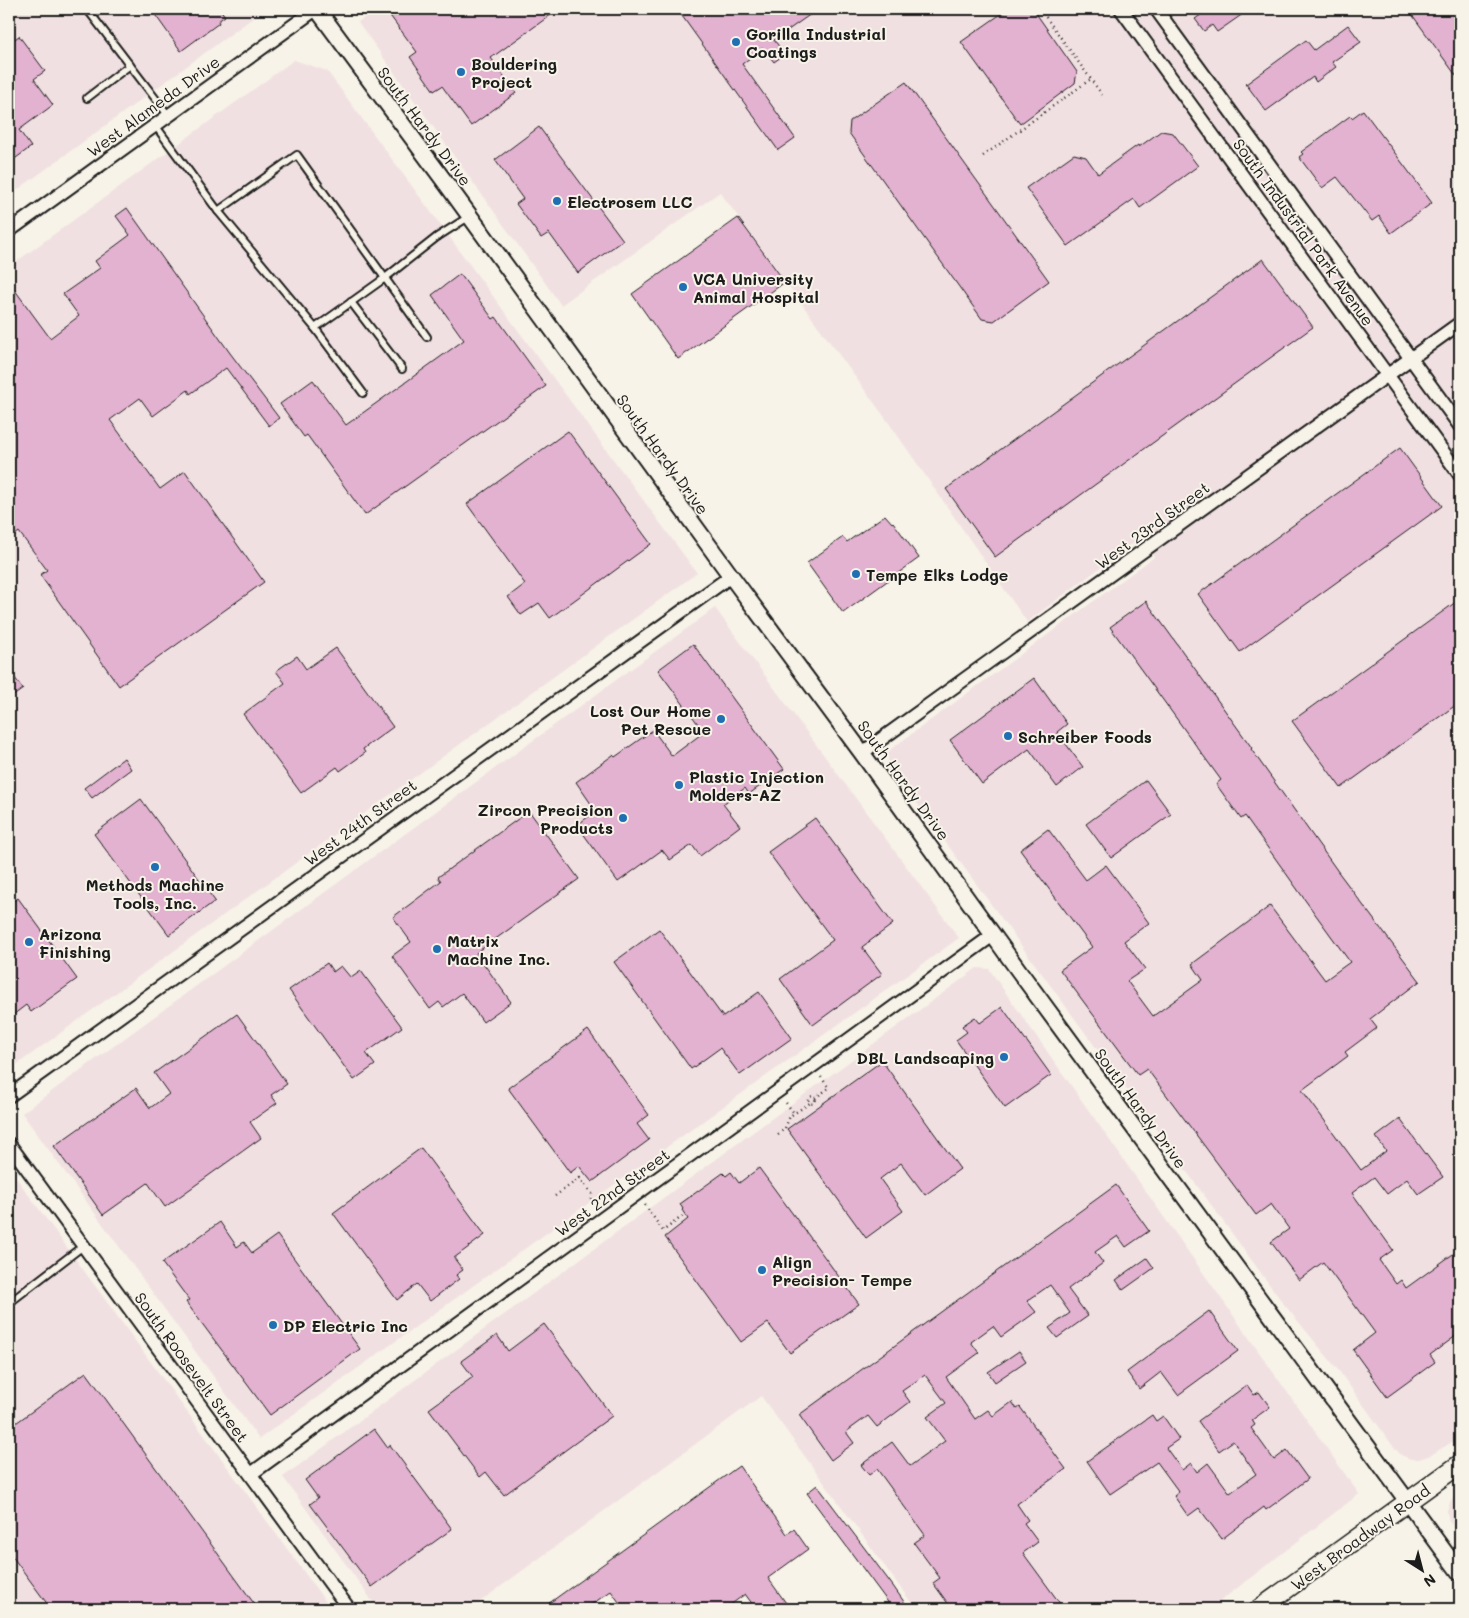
<svg xmlns="http://www.w3.org/2000/svg" width="1469" height="1618" font-family="Mali,sans-serif">
  <style>
    .built { fill: #f1e0e1 }
    .building { fill: #e3b2d1; stroke: #1c1c1c }
    .lines { fill: none; stroke-linecap: round; stroke-linejoin: round }
    .service-casing { stroke: #1c1c1c; stroke-width: 10 }
    .minor-casing { stroke: #1c1c1c; stroke-width: 16 }
    .tertiary-casing { stroke: #1c1c1c; stroke-width: 19 }
    .secondary-casing { stroke: #1c1c1c; stroke-width: 21 }
    .path { stroke: #1c1c1c; stroke-width: 2.5; stroke-dasharray: 1 4; stroke-linecap: butt }
    .service { stroke: #f7f3e8; stroke-width: 6 }
    .minor { stroke: #f7f3e8; stroke-width: 12 }
    .tertiary { stroke: #f7f3e8; stroke-width: 15 }
    .secondary { stroke: #f7f3e8; stroke-width: 18 }
    .poi-dot { fill: #1f6fb2; stroke: #f7f3e8; stroke-width: 2 }
    .labels { text-anchor: middle; dominant-baseline: central; stroke-width: 4; stroke-linejoin: round; paint-order: stroke }
    .poi-label { font-size: 16px; font-weight: bold; fill: #1c1c1c; stroke: #f7f3e8; text-anchor: start }
    .street-label { font-size: 16px; fill: #1c1c1c; stroke: #f7f3e8 }
  </style>
  <rect width="100%" height="100%" fill="#f7f3e8"/>
  <filter id="ink" filterUnits="userSpaceOnUse"><feTurbulence type="fractalNoise" baseFrequency=".02" numOctaves="2"/><feDisplacementMap in="SourceGraphic" scale="10" xChannelSelector="R" yChannelSelector="G"/><feConvolveMatrix kernelMatrix="1 2 1 2 8 2 1 2 1" color-interpolation-filters="sRGB"/></filter>
  <g filter="url(#ink)">
    <!-- built -->
    <g class="built">
      <path d="M9,9H265L9,196Z"/>
      <path d="M377,9H1460V1437L1431,1455L1419,1459H1411L1401,1455L1393,1446L1339,1371L1283,1303L892,769L888,760V754L891,749L1154,557L1139,539L1027,622L889,423L720,192L561,305L358,22Z"/>
      <path d="M294,60L327,71L697,573L12,1068L9,1067V267Z"/>
      <path d="M715,608L959,938L259,1439L22,1113Z"/>
      <path d="M977,968L989,969L1359,1494L1210,1609H916L761,1396L470,1609H378L283,1477Z"/>
      <path d="M9,1168L331,1609H9Z"/>
      <path d="M1460,1493V1537L1449,1521L1447,1511L1451,1500Z"/>
    </g>
    <!-- building -->
    <g class="building">
      <path d="M151,9H220L225,16L218,21L219,23L181,51Z"/>
      <path d="M385,9H559L491,58L516,93L471,126L442,86L434,91L410,57L417,52Z"/>
      <path d="M677,9H818L774,40L785,54L774,62L763,48L742,64L795,138L778,150Z"/>
      <path d="M1008,9H1033L1077,72L1075,83L1020,124L961,42Z"/>
      <path d="M1209,9H1250L1217,32L1212,25L1204,31L1195,19Z"/>
      <path d="M1408,9H1460V81L1439,52Z"/>
      <path d="M1348,25L1361,42L1332,62L1336,67L1316,82L1313,77L1266,111L1246,84L1306,40L1314,50Z"/>
      <path d="M19,36L45,71L34,79L53,105L19,130L31,147L9,163V43Z"/>
      <path d="M906,82L1049,281L994,321L982,319L849,133L850,121Z"/>
      <path d="M1363,110L1432,203L1391,233L1379,216L1372,221L1337,177L1322,188L1299,157L1303,154L1301,152L1350,116L1352,118Z"/>
      <path d="M539,127L623,240L578,273L549,233L541,238L516,204L523,199L495,160Z"/>
      <path d="M1161,131L1173,133L1198,166L1140,208L1134,199L1068,246L1026,188L1074,154L1086,157L1098,174L1138,145L1139,147Z"/>
      <path d="M127,208L230,353L279,418L269,426L226,368L190,394L188,390L153,416L140,398L110,420L160,489L185,471L264,582L119,686L40,575L47,570L19,532L9,540V282L50,338L79,316L63,294L100,268L95,261L130,235L116,216Z"/>
      <path d="M738,218L785,282L678,359L632,294Z"/>
      <path d="M1263,259L1313,327L995,557L946,489Z"/>
      <path d="M460,274L493,319L496,317L546,386L365,515L307,435L304,437L280,404L313,380L346,425L464,340L432,295Z"/>
      <path d="M568,431L651,544L550,618L539,603L521,615L508,597L525,584L467,504Z"/>
      <path d="M1400,448L1442,506L1240,652L1198,594Z"/>
      <path d="M885,515L892,523L893,522L919,558L843,613L807,563L843,537L847,542Z"/>
      <path d="M1460,599V702L1341,788L1292,721Z"/>
      <path d="M1146,601L1252,748L1251,749L1339,873L1420,981L1370,1019L1377,1028L1345,1052L1348,1056L1302,1090L1361,1170L1386,1151L1376,1137L1400,1119L1443,1177L1418,1194L1407,1179L1387,1194L1374,1177L1352,1193L1393,1250L1379,1260L1396,1284L1401,1280L1406,1288L1460,1249V1333L1430,1355L1435,1362L1387,1397L1353,1350L1375,1333L1323,1262L1299,1280L1271,1242L1289,1229L1271,1204L1256,1215L1147,1069L1138,1075L1060,970L1092,947L1020,850L1048,829L1086,880L1106,865L1149,923L1124,941L1145,969L1127,981L1153,1016L1203,980L1192,964L1270,906L1325,980L1350,962L1305,900L1245,816L1241,819L1216,784L1221,780L1110,627Z"/>
      <path d="M693,644L784,769L749,794L745,788L723,804L740,826L700,856L692,845L670,860L662,850L618,882L577,825L596,811L576,782L613,755L615,757L653,730L672,756L704,732L658,670Z"/>
      <path d="M336,648L393,727L363,749L365,753L340,771L337,767L301,793L243,714L285,683L276,671L297,656L306,669Z"/>
      <path d="M9,670L23,689L9,699Z"/>
      <path d="M1034,678L1067,724L1057,732L1083,767L1057,787L1029,749L982,784L950,740Z"/>
      <path d="M124,758L131,769L92,798L84,788Z"/>
      <path d="M1146,780L1171,814L1111,858L1086,824Z"/>
      <path d="M141,799L215,901L169,935L94,834Z"/>
      <path d="M529,811L579,879L476,953L511,1002L483,1022L462,993L443,1007L439,1002L430,1009L392,956L411,942L393,917L441,881L438,877Z"/>
      <path d="M815,818L893,924L862,947L882,974L813,1025L780,979L833,940L768,852Z"/>
      <path d="M18,898L77,979L31,1012L26,1005L9,1018V904Z"/>
      <path d="M659,929L723,1017L759,992L792,1038L740,1075L720,1048L691,1069L614,962Z"/>
      <path d="M327,963L333,972L341,966L351,978L361,971L402,1027L366,1053L375,1065L354,1080L289,990Z"/>
      <path d="M1002,1007L1051,1075L1005,1108L956,1040L967,1032L962,1026L975,1017L980,1023Z"/>
      <path d="M237,1014L287,1084L271,1095L277,1103L250,1122L261,1138L165,1207L148,1183L103,1215L54,1146L136,1088L150,1108L169,1094L154,1073Z"/>
      <path d="M588,1030L649,1115L637,1124L649,1140L592,1182L579,1166L570,1173L508,1088Z"/>
      <path d="M882,1061L960,1169L925,1195L901,1163L880,1179L903,1211L866,1238L787,1129Z"/>
      <path d="M421,1148L485,1235L454,1258L463,1270L456,1275L459,1279L430,1301L417,1284L397,1300L333,1213Z"/>
      <path d="M759,1168L859,1304L790,1353L768,1323L741,1342L665,1237L688,1219L682,1210L683,1209L680,1204L723,1173L726,1176L731,1172L739,1183Z"/>
      <path d="M1116,1185L1149,1231L1126,1247L1118,1236L1095,1252L1103,1263L1068,1289L1088,1316L1057,1338L1049,1328L1070,1313L1050,1285L1027,1301L1036,1312L1001,1337L993,1326L971,1342L979,1353L946,1377L975,1419L988,1410L993,1416L1012,1402L1017,1409L1020,1407L1066,1469L1017,1504L1028,1520L1024,1523L1038,1542L1023,1553L1064,1609H952L933,1583L940,1578L914,1543L925,1535L877,1469L869,1475L861,1465L892,1442L910,1466L945,1441L927,1417L946,1403L925,1375L902,1391L910,1402L877,1427L868,1416L846,1432L854,1443L831,1460L799,1415Z"/>
      <path d="M220,1222L237,1247L244,1242L252,1253L277,1235L360,1349L270,1415L186,1302L189,1300L162,1263Z"/>
      <path d="M1147,1258L1154,1268L1123,1290L1116,1280Z"/>
      <path d="M1209,1311L1238,1351L1178,1395L1161,1372L1139,1389L1127,1372Z"/>
      <path d="M544,1324L612,1416L504,1495L486,1472L480,1477L429,1409L473,1377L461,1361L497,1335L508,1351Z"/>
      <path d="M1019,1351L1026,1361L995,1382L988,1372Z"/>
      <path d="M86,1372L258,1609H51L9,1552V1428Z"/>
      <path d="M1247,1385L1254,1395L1259,1392L1270,1407L1252,1420L1255,1425L1251,1428L1274,1460L1287,1450L1308,1479L1266,1510L1264,1507L1222,1539L1199,1508L1188,1516L1174,1496L1179,1492L1157,1462L1110,1494L1087,1461L1152,1415L1156,1421L1163,1416L1179,1439L1166,1448L1182,1470L1191,1463L1197,1472L1208,1463L1230,1493L1256,1474L1233,1441L1219,1451L1198,1421Z"/>
      <path d="M374,1429L387,1447L390,1445L452,1529L372,1587L310,1504L318,1498L305,1480Z"/>
      <path d="M739,1466L787,1534L794,1529L808,1549L768,1578L786,1603L777,1609H756L745,1594L725,1609H624L611,1591L585,1609H541Z"/>
      <path d="M817,1485L893,1586L909,1609H893L807,1493Z"/>
    </g>
    <g class="lines">
      <defs>
        <g id="service">
          <path d="M87,9L168,115"/>
          <path d="M87,98L130,65"/>
          <path d="M155,125L218,211L315,328"/>
          <path d="M218,211L297,155L427,337"/>
          <path d="M351,302L402,369"/>
          <path d="M363,393L315,328L385,278L437,237L470,216"/>
          <path d="M9,1303L83,1246"/>
        </g>
        <g id="minor">
          <path d="M1121,9L1460,475"/>
          <path d="M1156,9L1460,426"/>
          <path d="M9,231L316,9"/>
          <path d="M862,753L1460,323"/>
          <path d="M9,1096L731,576"/>
          <path d="M9,1144L349,1609"/>
          <path d="M251,1474L993,935"/>
        </g>
        <path id="tertiary" d="M317,9L448,186L731,576L862,753L1019,971L1460,1573"/>
        <path id="secondary" d="M1259,1609L1460,1464"/>
      </defs>
      <!-- service casing -->
      <use href="#service" class="service-casing"/>
      <!-- minor casing -->
      <use href="#minor" class="minor-casing"/>
      <!-- tertiary casing -->
      <use href="#tertiary" class="tertiary-casing"/>
      <!-- secondary casing -->
      <use href="#secondary" class="secondary-casing"/>
      <!-- path -->
      <g class="path">
        <path d="M1040,9L1103,96"/>
        <path d="M983,156L1091,79"/>
        <circle cx="812" cy="1100" r="3.5"/>
        <path d="M815,1098L829,1088L821,1077"/>
        <path d="M786,1103L794,1113"/>
        <path d="M778,1135L785,1128L790,1116L810,1103"/>
        <path d="M555,1196L580,1178L592,1194V1201L596,1207"/>
        <path d="M645,1205L663,1231L683,1216"/>
      </g>
      <!-- service -->
      <use href="#service" class="service"/>
      <!-- minor -->
      <use href="#minor" class="minor"/>
      <!-- tertiary -->
      <use href="#tertiary" class="tertiary"/>
      <!-- secondary -->
      <use href="#secondary" class="secondary"/>
    </g>
  </g>
  <!-- markers -->
  <g class="poi-dot">
    <circle cx="736" cy="42" r="5"/>
    <circle cx="461" cy="72" r="5"/>
    <circle cx="557" cy="201" r="5"/>
    <circle cx="683" cy="287" r="5"/>
    <circle cx="856" cy="574" r="5"/>
    <circle cx="721" cy="719" r="5"/>
    <circle cx="1008" cy="736" r="5"/>
    <circle cx="679" cy="785" r="5"/>
    <circle cx="623" cy="818" r="5"/>
    <circle cx="155" cy="867" r="5"/>
    <circle cx="29" cy="942" r="5"/>
    <circle cx="437" cy="949" r="5"/>
    <circle cx="1004" cy="1057" r="5"/>
    <circle cx="762" cy="1270" r="5"/>
    <circle cx="273" cy="1325" r="5"/>
  </g>
  <g class="labels">
    <!-- poi labels -->
    <g class="poi-label">
      <text x="746" y="33">Gorilla Industrial<tspan x="746" dy="18">Coatings</tspan></text>
      <text x="471" y="63">Bouldering<tspan x="471" dy="18">Project</tspan></text>
      <text x="567" y="201">Electrosem LLC</text>
      <text x="693" y="278">VCA University<tspan x="693" dy="18">Animal Hospital</tspan></text>
      <text x="866" y="574">Tempe Elks Lodge</text>
      <text x="711" y="710" text-anchor="end">Lost Our Home<tspan x="711" dy="18">Pet Rescue</tspan></text>
      <text x="1018" y="736">Schreiber Foods</text>
      <text x="689" y="776">Plastic Injection<tspan x="689" dy="18">Molders-AZ</tspan></text>
      <text x="613" y="809" text-anchor="end">Zircon Precision<tspan x="613" dy="18">Products</tspan></text>
      <text x="155" y="884" text-anchor="middle">Methods Machine<tspan x="155" dy="18">Tools, Inc.</tspan></text>
      <text x="39" y="933">Arizona<tspan x="39" dy="18">Finishing</tspan></text>
      <text x="447" y="940">Matrix<tspan x="447" dy="18">Machine Inc.</tspan></text>
      <text x="994" y="1057" text-anchor="end">DBL Landscaping</text>
      <text x="772" y="1261">Align<tspan x="772" dy="18">Precision- Tempe</tspan></text>
      <text x="283" y="1325">DP Electric Inc</text>
    </g>
    <!-- street labels -->
    <g class="street-label">
      <text transform="translate(153 106) rotate(-36)">West Alameda Drive</text>
      <text transform="translate(425 126) rotate(53)">South Hardy Drive</text>
      <text transform="translate(1304 232) rotate(54)">South Industrial Park Avenue</text>
      <text transform="translate(663 454) rotate(54)">South Hardy Drive</text>
      <text transform="translate(1152 525) rotate(-36)">West 23rd Street</text>
      <text transform="translate(904 780) rotate(54)">South Hardy Drive</text>
      <text transform="translate(360 822) rotate(-36)">West 24th Street</text>
      <text transform="translate(1141 1108) rotate(54)">South Hardy Drive</text>
      <text transform="translate(612 1192) rotate(-36)">West 22nd Street</text>
      <text transform="translate(192 1367) rotate(54)">South Roosevelt Street</text>
      <text transform="translate(1360 1537) rotate(-36)">West Broadway Road</text>
    </g>
  </g>
  <!-- margin -->
  <rect width="1469" height="1618" fill="none" stroke="#f7f3e8" stroke-width="30"/>
  <rect x="15" y="15" width="1439" height="1588" fill="none" stroke="#1c1c1c" stroke-width="2" filter="url(#ink)"/>
  <!-- north arrow -->
  <g transform="translate(1422 1570) rotate(144)" stroke="#f7f3e8" stroke-width="4" paint-order="stroke">
  <path d="M0-4L9 19L0 12L-9 19Z" fill="#1c1c1c"/>
  <text y="-8" font-size="14" font-weight="bold" text-anchor="middle" fill="#1c1c1c">N</text>
  </g>
</svg>
